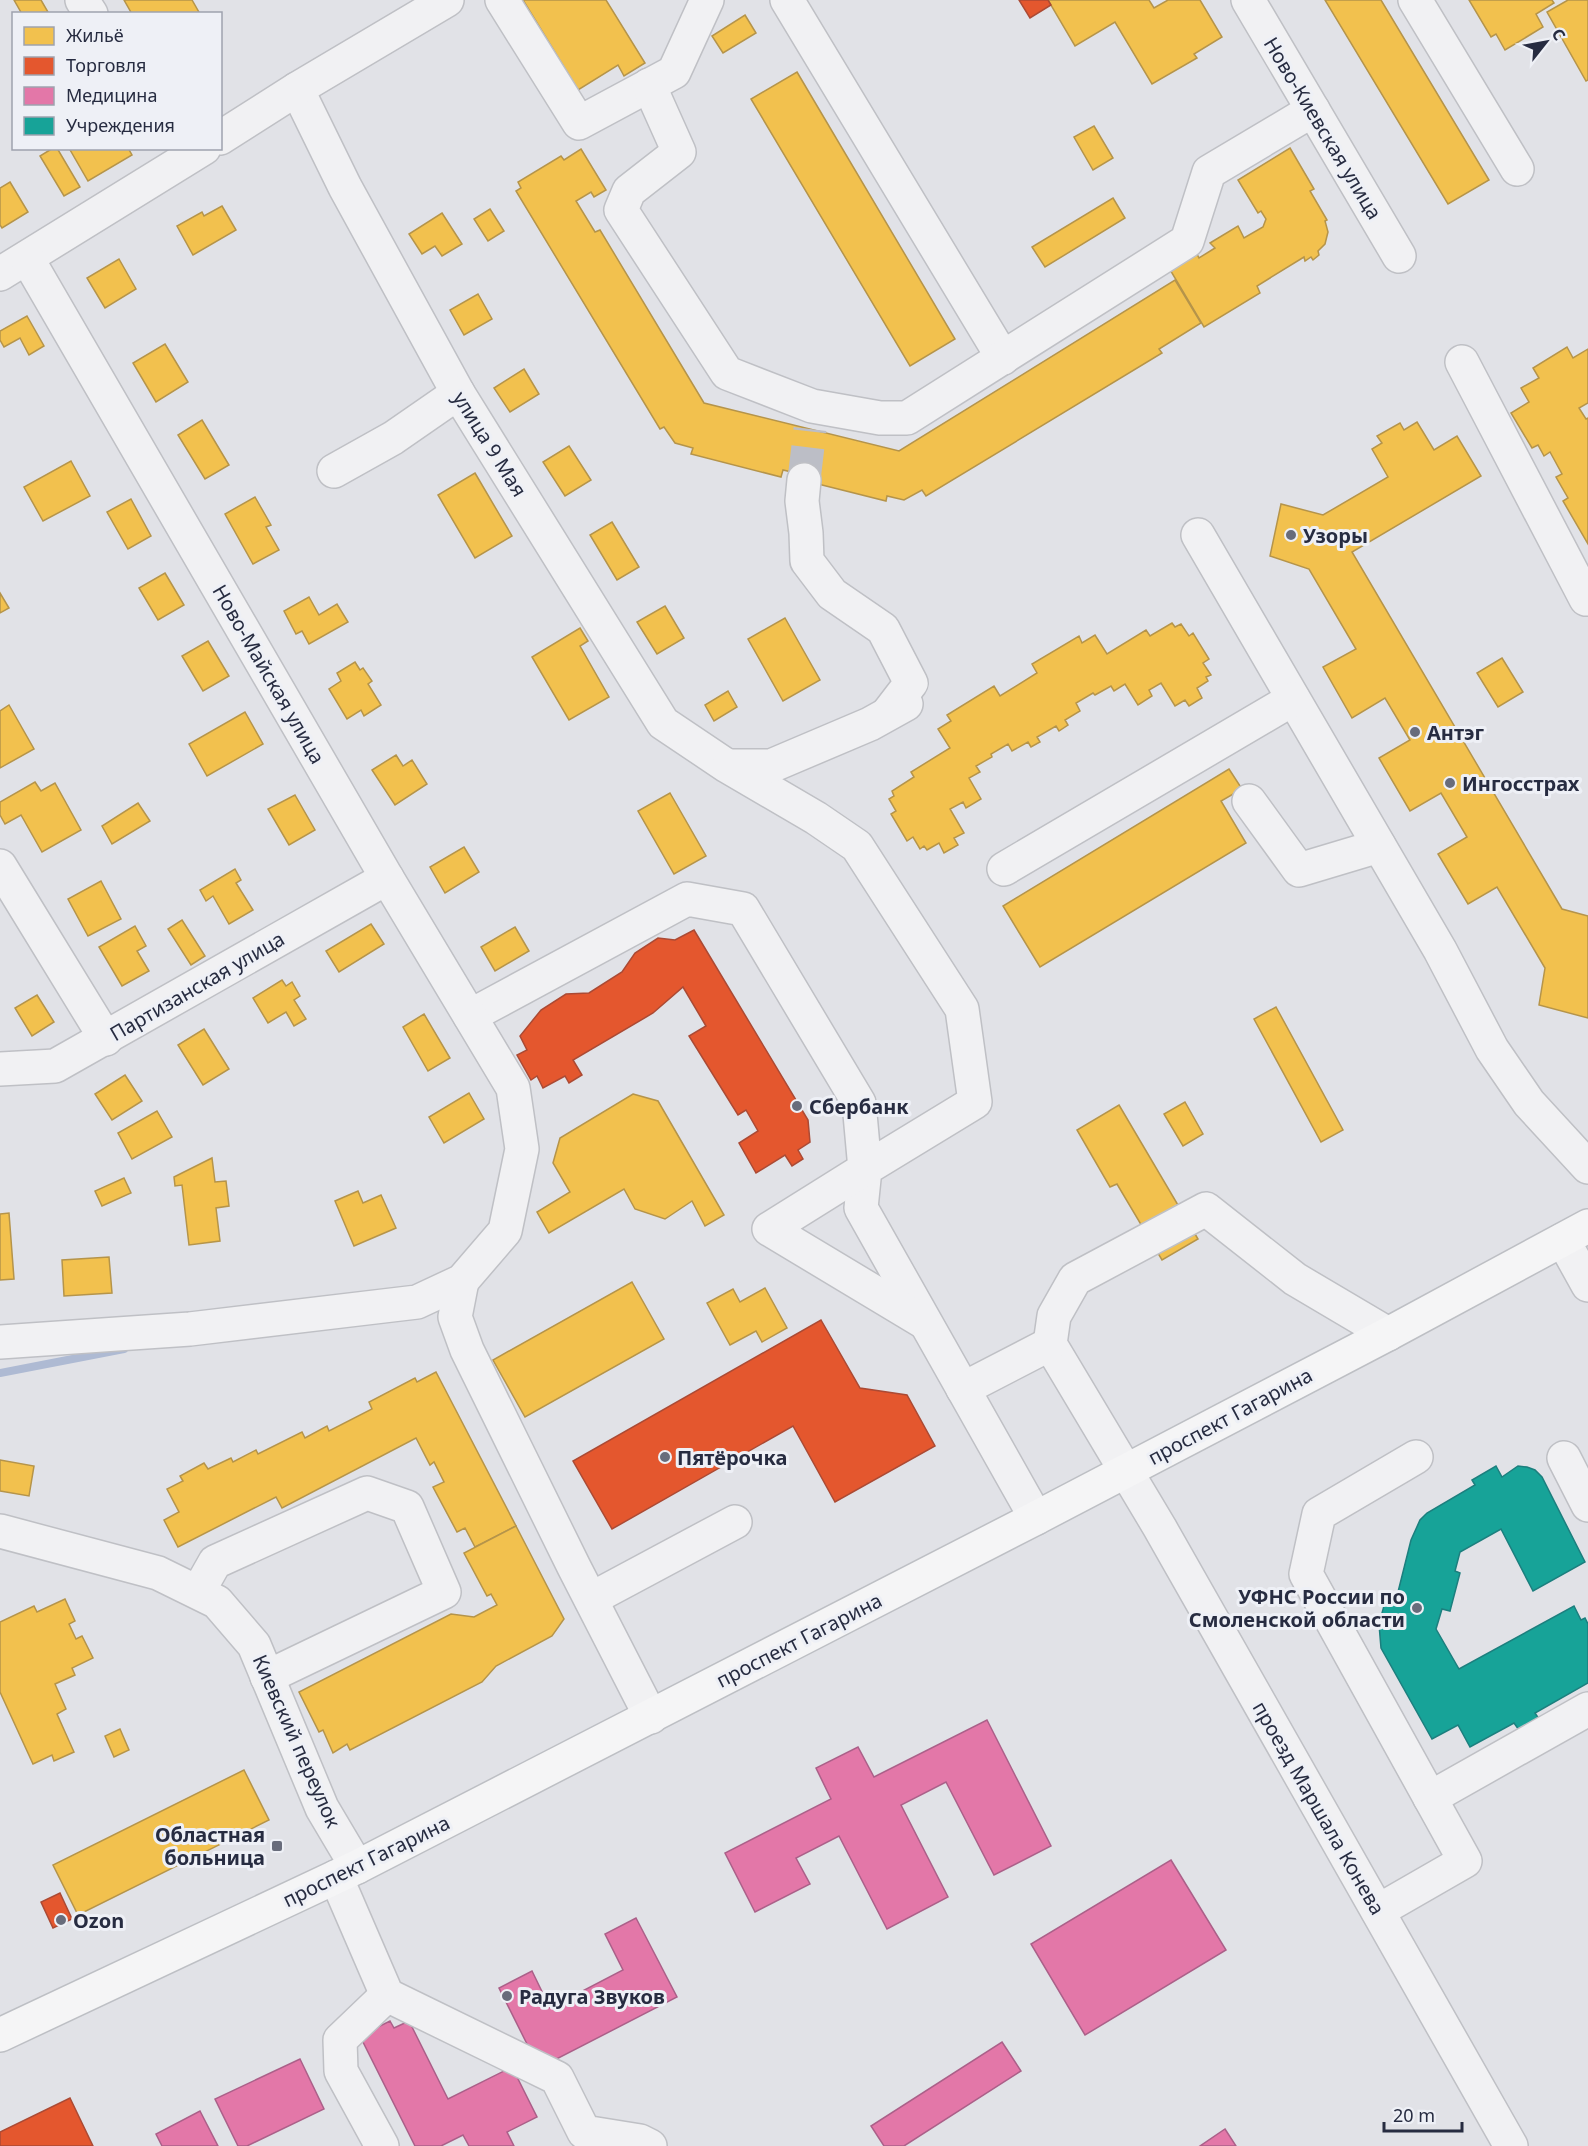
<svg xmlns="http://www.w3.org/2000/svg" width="1588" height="2146" font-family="'Noto Sans',sans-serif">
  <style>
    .homes { fill: #f2c14e; stroke: #b5944a; stroke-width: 1.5 }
    .shops { fill: #e4572e; stroke: #ab4a34; stroke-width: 1.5 }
    .health { fill: #e377a8; stroke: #ab6089; stroke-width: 1.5 }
    .public { fill: #17a398; stroke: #1c7f7e; stroke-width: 1.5 }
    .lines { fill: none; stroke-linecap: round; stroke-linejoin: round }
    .stream { stroke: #aebad3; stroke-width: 8 }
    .minor-tunnel { stroke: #bcbec6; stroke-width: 33; stroke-dasharray: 33 16; stroke-linecap: butt }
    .minor-casing { stroke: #bfc0c5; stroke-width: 36 }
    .major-casing { stroke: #bdbfc4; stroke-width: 36 }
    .minor { stroke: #f1f1f3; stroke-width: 33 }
    .major { stroke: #f5f5f6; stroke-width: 33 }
    .poi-dot { fill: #686c7b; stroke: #eef0f6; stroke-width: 2 }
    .labels { text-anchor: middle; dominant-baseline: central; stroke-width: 6; stroke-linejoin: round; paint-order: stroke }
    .street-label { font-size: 20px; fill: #272c41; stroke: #eef0f6 }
    .poi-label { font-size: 20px; font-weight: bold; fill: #272c41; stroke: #eef0f6; text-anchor: start }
  </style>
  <rect width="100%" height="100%" fill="#e1e2e7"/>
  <!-- homes -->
  <g class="homes">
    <path d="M14,0H41L48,12L22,14Z"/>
    <path d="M124,0H192L200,14H132Z"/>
    <path d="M523,0H606L645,63L624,76L618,65L578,90Z"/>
    <path d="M1048,0H1149L1154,8L1168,0H1200L1222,37L1194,54L1197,58L1152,84L1115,22L1075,46Z"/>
    <path d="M1325,0H1381L1489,180L1448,204Z"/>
    <path d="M1469,0H1552L1554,3L1536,14L1543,27L1505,50L1496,34L1491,37Z"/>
    <path d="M1568,0H1588V80L1586,81L1547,12Z"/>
    <path d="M745,15L756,33L723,53L712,36Z"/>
    <path d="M797,72L955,339L910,366L751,99Z"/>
    <path d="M1094,126L1113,158L1093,170L1074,137Z"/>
    <path d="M53,148H57L80,187L64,196L40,156Z"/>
    <path d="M69,148H128L132,155L88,181Z"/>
    <path d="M1290,148L1314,189L1310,191L1327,220L1325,221L1328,232L1325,244L1318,251L1319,255L1313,260L1311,257L1305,261L1304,257L1257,286L1260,293L1204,327L1169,268L1195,250L1199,258L1215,248L1210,243L1238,226L1244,238L1263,227L1266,219L1261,211L1258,213L1238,180Z"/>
    <path d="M581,149L606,190L594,197L591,192L576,201L595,232L600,230L704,403L899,451L1175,280L1201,323L1159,349L1162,353L926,496L922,490L904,500L887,496L886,501L798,479L800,474L783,470L781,477L691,454L693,448L675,443L664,427L660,429L516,191L521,188L518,182L561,156L564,160Z"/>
    <path d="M10,182L28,212L2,228L0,225V188Z"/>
    <path d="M1113,198L1125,218L1045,267L1032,247Z"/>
    <path d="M222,206L236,230L193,255L177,226L202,212L204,216Z"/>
    <path d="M490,209L504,231L488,241L474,219Z"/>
    <path d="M442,213L462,244L442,256L435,246L422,254L409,234Z"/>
    <path d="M119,259L136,289L105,308L87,278Z"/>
    <path d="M478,294L492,319L464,335L450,310Z"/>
    <path d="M27,316L44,346L29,355L20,338L4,347L0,340V331Z"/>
    <path d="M165,344L188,382L156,402L133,363Z"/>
    <path d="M1567,347L1573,358L1588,349V403L1579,408L1586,419L1588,418V544L1563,501L1568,498L1556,477L1562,474L1550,452L1544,456L1538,445L1532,448L1511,413L1529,402L1521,388L1539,378L1533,368Z"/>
    <path d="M524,369L539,394L510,412L494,388Z"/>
    <path d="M202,420L229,465L205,479L178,435Z"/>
    <path d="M1417,422L1434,450L1457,436L1481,476L1352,552L1562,909L1588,916V1018L1539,1005L1545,968L1497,887L1468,904L1438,854L1467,837L1441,793L1410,811L1379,758L1410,740L1385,698L1352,718L1323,667L1356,649L1309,569L1270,556L1281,504L1323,515L1388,477L1372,449L1382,443L1377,436L1400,423L1404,430Z"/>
    <path d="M569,446L591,480L565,496L543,462Z"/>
    <path d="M71,461L90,496L43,521L24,487Z"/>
    <path d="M475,473L512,536L475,558L438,495Z"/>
    <path d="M255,497L271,525L266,527L279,550L253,564L225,514Z"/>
    <path d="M131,499L151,536L128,549L107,512Z"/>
    <path d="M612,522L639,567L617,580L590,535Z"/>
    <path d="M165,573L184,605L158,620L139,588Z"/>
    <path d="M0,593L9,608L0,613Z"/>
    <path d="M309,597L319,615L337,604L348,622L309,644L302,631L296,634L284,611Z"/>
    <path d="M665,606L684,638L657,654L637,622Z"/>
    <path d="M785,618L820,680L783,701L748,639Z"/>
    <path d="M1172,623L1175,627L1181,624L1189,636L1193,633L1209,659L1203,663L1211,675L1206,677L1208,681L1197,688L1202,698L1189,706L1185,700L1175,706L1161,683L1149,690L1152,696L1138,705L1125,684L1114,691L1111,686L1095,695L1093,693L1076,703L1080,711L1065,720L1068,725L1059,731L1056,726L1037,737L1040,742L1031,747L1028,742L1012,751L1008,744L991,754L992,757L976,766L980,772L969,778L981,799L966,808L963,802L950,809L964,833L954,838L958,845L944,853L939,843L927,850L924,846L920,849L913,837L907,841L891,814L896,811L889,799L894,796L892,791L914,777L911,772L950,748L938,729L951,721L947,715L994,686L1000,696L1037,673L1032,664L1079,636L1082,643L1095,635L1107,654L1146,630L1150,636Z"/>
    <path d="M580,628L588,641L580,646L609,697L569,720L532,657Z"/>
    <path d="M208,641L229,676L203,691L182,656Z"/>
    <path d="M1502,658L1523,692L1498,707L1477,673Z"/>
    <path d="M355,662L360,670L363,668L372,681L368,684L381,705L364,716L361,710L347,719L329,689L341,681L337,673Z"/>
    <path d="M728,691L737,707L714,721L705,705Z"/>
    <path d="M9,705L34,749L0,768V711Z"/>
    <path d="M245,712L263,744L207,776L189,744Z"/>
    <path d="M396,755L403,766L412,760L427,784L395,805L372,770Z"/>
    <path d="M1229,769L1242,789L1221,801L1246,843L1040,967L1003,906Z"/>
    <path d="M35,782L41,791L55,783L81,830L42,852L21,815L5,824L0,815V802Z"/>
    <path d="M670,793L706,856L674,874L638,811Z"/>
    <path d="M295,795L315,830L289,845L268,809Z"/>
    <path d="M138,803L150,821L112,844L102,826Z"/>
    <path d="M464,847L479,872L445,893L430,867Z"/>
    <path d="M235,869L241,880L236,883L253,910L229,924L213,896L206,901L200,890Z"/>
    <path d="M101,881L121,919L88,936L68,899Z"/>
    <path d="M182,920L205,956L191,965L168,929Z"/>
    <path d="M371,924L384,944L339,972L326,951Z"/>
    <path d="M135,926L146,946L137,951L149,971L122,986L99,947Z"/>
    <path d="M515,927L529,951L495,971L481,947Z"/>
    <path d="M282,980L286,986L292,982L300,996L294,1000L306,1019L294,1026L286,1012L268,1023L253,998Z"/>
    <path d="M37,995L54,1022L32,1036L15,1008Z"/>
    <path d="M1276,1007L1343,1130L1321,1142L1254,1019Z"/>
    <path d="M424,1014L450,1058L428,1071L403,1027Z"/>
    <path d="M204,1029L229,1069L203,1085L178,1045Z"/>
    <path d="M125,1075L142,1101L112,1120L95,1094Z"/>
    <path d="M469,1093L484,1119L444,1143L429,1117Z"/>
    <path d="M633,1094L658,1101L724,1215L705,1226L692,1201L665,1219L635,1209L624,1189L549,1233L537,1212L570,1192L553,1163L560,1138Z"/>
    <path d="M1185,1102L1203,1134L1183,1146L1164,1114Z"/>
    <path d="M1119,1105L1198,1239L1162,1260L1117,1184L1110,1187L1077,1130Z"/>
    <path d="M157,1111L172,1137L132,1159L118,1133Z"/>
    <path d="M212,1158L215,1182L226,1181L229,1206L216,1208L220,1241L189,1245L182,1185L175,1186L174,1177Z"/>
    <path d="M124,1178L131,1193L102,1206L95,1191Z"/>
    <path d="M358,1191L363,1203L381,1195L396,1228L354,1246L335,1201Z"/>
    <path d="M9,1213L14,1279L0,1280V1214Z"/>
    <path d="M109,1257L112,1293L64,1296L62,1260Z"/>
    <path d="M632,1282L664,1339L525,1417L493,1360Z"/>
    <path d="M765,1288L787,1328L762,1342L756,1331L730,1345L707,1303L733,1289L740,1302Z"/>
    <path d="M436,1372L516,1526L475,1547L465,1528L457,1532L433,1487L444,1482L434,1462L430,1465L416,1438L282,1508L276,1497L178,1547L164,1520L179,1512L167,1489L183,1481L180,1476L204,1463L208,1469L231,1458L233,1462L256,1450L258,1454L302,1432L305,1438L327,1426L329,1431L372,1409L369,1402L415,1378L417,1382Z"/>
    <path d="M0,1460L34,1466L29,1496L0,1491Z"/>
    <path d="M516,1526L564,1619L552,1636L496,1666L482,1682L350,1750L347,1744L333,1753L323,1730L319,1732L299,1692L451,1614L474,1617L497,1605L491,1594L487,1596L464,1553Z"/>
    <path d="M65,1599L75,1621L69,1624L76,1639L82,1636L93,1658L72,1668L75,1675L55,1684L66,1709L57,1714L74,1752L54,1761L52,1755L33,1764L0,1692V1622L34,1606L37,1612Z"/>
    <path d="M120,1729L129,1750L114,1757L105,1736Z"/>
    <path d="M244,1770L269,1820L78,1915L53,1865Z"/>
  </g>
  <!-- shops -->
  <g class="shops">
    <path d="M1019,0H1048L1051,5L1030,18Z"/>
    <path d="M694,930L808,1120L810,1142L798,1150L803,1159L792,1166L785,1155L756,1173L739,1143L758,1131L746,1110L738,1115L689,1036L706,1026L683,987L653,1013L573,1060L582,1075L569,1083L565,1076L543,1088L537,1076L531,1080L517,1055L527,1050L520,1036L541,1010L566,994L589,993L622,972L635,953L658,938L675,940Z"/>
    <path d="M821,1320L860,1388L907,1395L935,1446L835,1502L793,1426L612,1529L573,1461Z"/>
    <path d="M60,1893L72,1919L53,1928L41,1902Z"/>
    <path d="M70,2098L93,2146H0V2132Z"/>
  </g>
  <!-- health -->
  <g class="health">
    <path d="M987,1720L1051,1846L994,1875L946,1782L901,1805L948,1897L887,1929L839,1836L796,1858L810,1884L755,1912L725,1853L831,1799L816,1768L858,1747L874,1777Z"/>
    <path d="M1171,1860L1226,1950L1085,2035L1031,1944Z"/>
    <path d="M636,1918L677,1997L539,2068L499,1988L532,1971L550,2008L623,1970L605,1934Z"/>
    <path d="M390,2021L394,2028L409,2021L448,2099L512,2067L537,2117L507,2132L514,2146H469L463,2135L441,2146H415L360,2036Z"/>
    <path d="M1002,2042L1021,2071L904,2146H884L871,2126Z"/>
    <path d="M300,2059L324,2109L247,2146H238L215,2099Z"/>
    <path d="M200,2111L218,2146H162L156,2134Z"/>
    <path d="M1225,2129L1236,2146H1200Z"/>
  </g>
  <!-- public -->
  <path class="public" d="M1496,1466L1502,1477L1518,1466L1527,1467L1535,1470L1542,1477L1585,1562L1533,1591L1501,1529L1460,1552L1455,1571L1460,1573L1450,1611L1442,1609L1436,1629L1459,1669L1574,1606L1581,1620L1585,1618L1588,1624V1683L1535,1713L1539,1719L1519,1730L1514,1723L1470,1747L1458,1725L1432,1739L1381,1648L1379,1624L1385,1602L1395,1604L1411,1540L1420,1520L1427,1513L1475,1485L1472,1480Z"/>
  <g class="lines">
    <!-- stream -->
    <path class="stream" d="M0,1373L124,1349"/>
    <!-- minor-tunnel -->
    <path class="minor-tunnel" d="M804,480L810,429"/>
    <defs>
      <g id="minor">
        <path d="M82,0L91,14"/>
        <path d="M502,0L579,123L674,72L707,0"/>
        <path d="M787,0L1003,358"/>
        <path d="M1248,0L1399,256"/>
        <path d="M1415,0L1517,169"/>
        <path d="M649,85L679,152L629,191L621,210L727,373L812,406L880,418H907L1187,241L1209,172L1313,110"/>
        <path d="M297,89L345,187L458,393L663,723L727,766L816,818L857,846L962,1009L975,1102L865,1169L861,1208L1036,1518"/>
        <path d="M220,138L297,89L447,0"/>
        <path d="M0,274L204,148"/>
        <path d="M1462,362L1586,599L1588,598"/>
        <path d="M334,471L393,438L458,393"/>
        <path d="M804,480L802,501L806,533L807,561L832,594L883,629L911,683L888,713"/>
        <path d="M1198,535L1440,950L1492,1049L1529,1103L1588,1167"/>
        <path d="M729,766H771L870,724L906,704"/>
        <path d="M1249,801L1299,870L1379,846"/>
        <path d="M0,866L106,1039"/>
        <path d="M1004,869L1293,699"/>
        <path d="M470,1016L687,899L743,909L859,1103L865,1169L769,1229L924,1322"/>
        <path d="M0,1069L55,1066L387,878"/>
        <path d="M1563,1240L1588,1285"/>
        <path d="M462,1281L455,1317L467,1350L574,1567L651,1717"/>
        <path d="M1388,1334L1295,1279L1206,1209L1075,1279L1054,1316L1050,1344L1160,1528L1511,2146"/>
        <path d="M0,1342L190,1329L417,1302L462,1281L505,1231L522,1149L513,1088L387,878L27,258"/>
        <path d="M963,1389L1050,1344"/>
        <path d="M1564,1458L1588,1505"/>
        <path d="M0,1531L158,1573L217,1602L254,1645L322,1808L357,1867"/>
        <path d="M198,1592L215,1562L367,1493L407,1507L444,1592L267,1677"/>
        <path d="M591,1599L735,1522"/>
        <path d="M1430,1798L1588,1709"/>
        <path d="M336,1877L387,1995L557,2078L584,2132L640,2141L650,2146"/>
        <path d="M1378,1911L1465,1861L1306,1574L1319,1514L1416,1457"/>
        <path d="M382,2146L341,2071L340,2040L387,1995"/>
      </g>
      <path id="major" d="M0,2035L357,1867L1036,1518L1388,1334L1588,1226"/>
    </defs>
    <!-- minor casing -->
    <use href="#minor" class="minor-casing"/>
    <!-- major casing -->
    <use href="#major" class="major-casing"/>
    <!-- minor -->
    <use href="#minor" class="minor"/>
    <!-- major -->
    <use href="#major" class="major"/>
  </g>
  <!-- markers -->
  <g class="poi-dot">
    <circle cx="1291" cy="535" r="6"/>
    <circle cx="1415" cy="732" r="6"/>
    <circle cx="1450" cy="783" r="6"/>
    <circle cx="797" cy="1106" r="6"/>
    <circle cx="665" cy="1457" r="6"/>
    <circle cx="1417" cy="1608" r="6"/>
    <rect x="271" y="1840" width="12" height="12" rx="3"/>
    <circle cx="61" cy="1920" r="6"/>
    <circle cx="507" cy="1996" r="6"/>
  </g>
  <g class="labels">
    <!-- street labels -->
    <g class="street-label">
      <text transform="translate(1323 128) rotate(59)">Ново-Киевская улица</text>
      <text transform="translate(490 444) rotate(58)">улица 9 Мая</text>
      <text transform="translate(269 674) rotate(60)">Ново-Майская улица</text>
      <text transform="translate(197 986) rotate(-30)">Партизанская улица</text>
      <text transform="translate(1230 1416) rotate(-28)">проспект Гагарина</text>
      <text transform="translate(799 1640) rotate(-27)">проспект Гагарина</text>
      <text transform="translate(297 1741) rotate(66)">Киевский переулок</text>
      <text transform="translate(1319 1808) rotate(60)">проезд Маршала Конева</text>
      <text transform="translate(366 1861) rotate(-26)">проспект Гагарина</text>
    </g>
    <!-- poi labels -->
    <g class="poi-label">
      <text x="1303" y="535">Узоры</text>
      <text x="1427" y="732">Антэг</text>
      <text x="1462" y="783">Ингосстрах</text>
      <text x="809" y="1106">Сбербанк</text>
      <text x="677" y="1457">Пятёрочка</text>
      <text x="1405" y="1596" text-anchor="end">УФНС России по<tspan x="1405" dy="23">Смоленской области</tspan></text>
      <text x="265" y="1834" text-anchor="end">Областная<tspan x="265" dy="23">больница</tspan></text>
      <text x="73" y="1920">Ozon</text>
      <text x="519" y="1996">Радуга Звуков</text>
    </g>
  </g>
  <!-- legend -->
  <rect x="12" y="12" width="210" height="138" fill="#eef0f6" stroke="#9ea2ae" stroke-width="1.5"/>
  <rect x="24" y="27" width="30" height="18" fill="#f2c14e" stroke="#9ea2ae" stroke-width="1.5"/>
  <text x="66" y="42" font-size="18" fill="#272c41">Жильё</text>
  <rect x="24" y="57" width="30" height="18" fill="#e4572e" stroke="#9ea2ae" stroke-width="1.5"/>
  <text x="66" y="72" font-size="18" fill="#272c41">Торговля</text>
  <rect x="24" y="87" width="30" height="18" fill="#e377a8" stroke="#9ea2ae" stroke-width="1.5"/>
  <text x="66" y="102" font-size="18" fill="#272c41">Медицина</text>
  <rect x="24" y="117" width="30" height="18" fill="#17a398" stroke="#9ea2ae" stroke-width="1.5"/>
  <text x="66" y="132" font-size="18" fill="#272c41">Учреждения</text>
  <!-- north arrow -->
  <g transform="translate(1546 42) rotate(59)" stroke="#eef0f6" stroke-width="4.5" paint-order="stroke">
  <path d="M0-4.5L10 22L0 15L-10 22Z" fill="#272c41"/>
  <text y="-9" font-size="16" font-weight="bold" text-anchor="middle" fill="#272c41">С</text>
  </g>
  <!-- scale -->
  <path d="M1384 2122v9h78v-9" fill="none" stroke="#272c41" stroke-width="3"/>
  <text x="1393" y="2122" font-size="18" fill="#272c41" stroke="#eef0f6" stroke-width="4.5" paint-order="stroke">20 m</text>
</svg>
